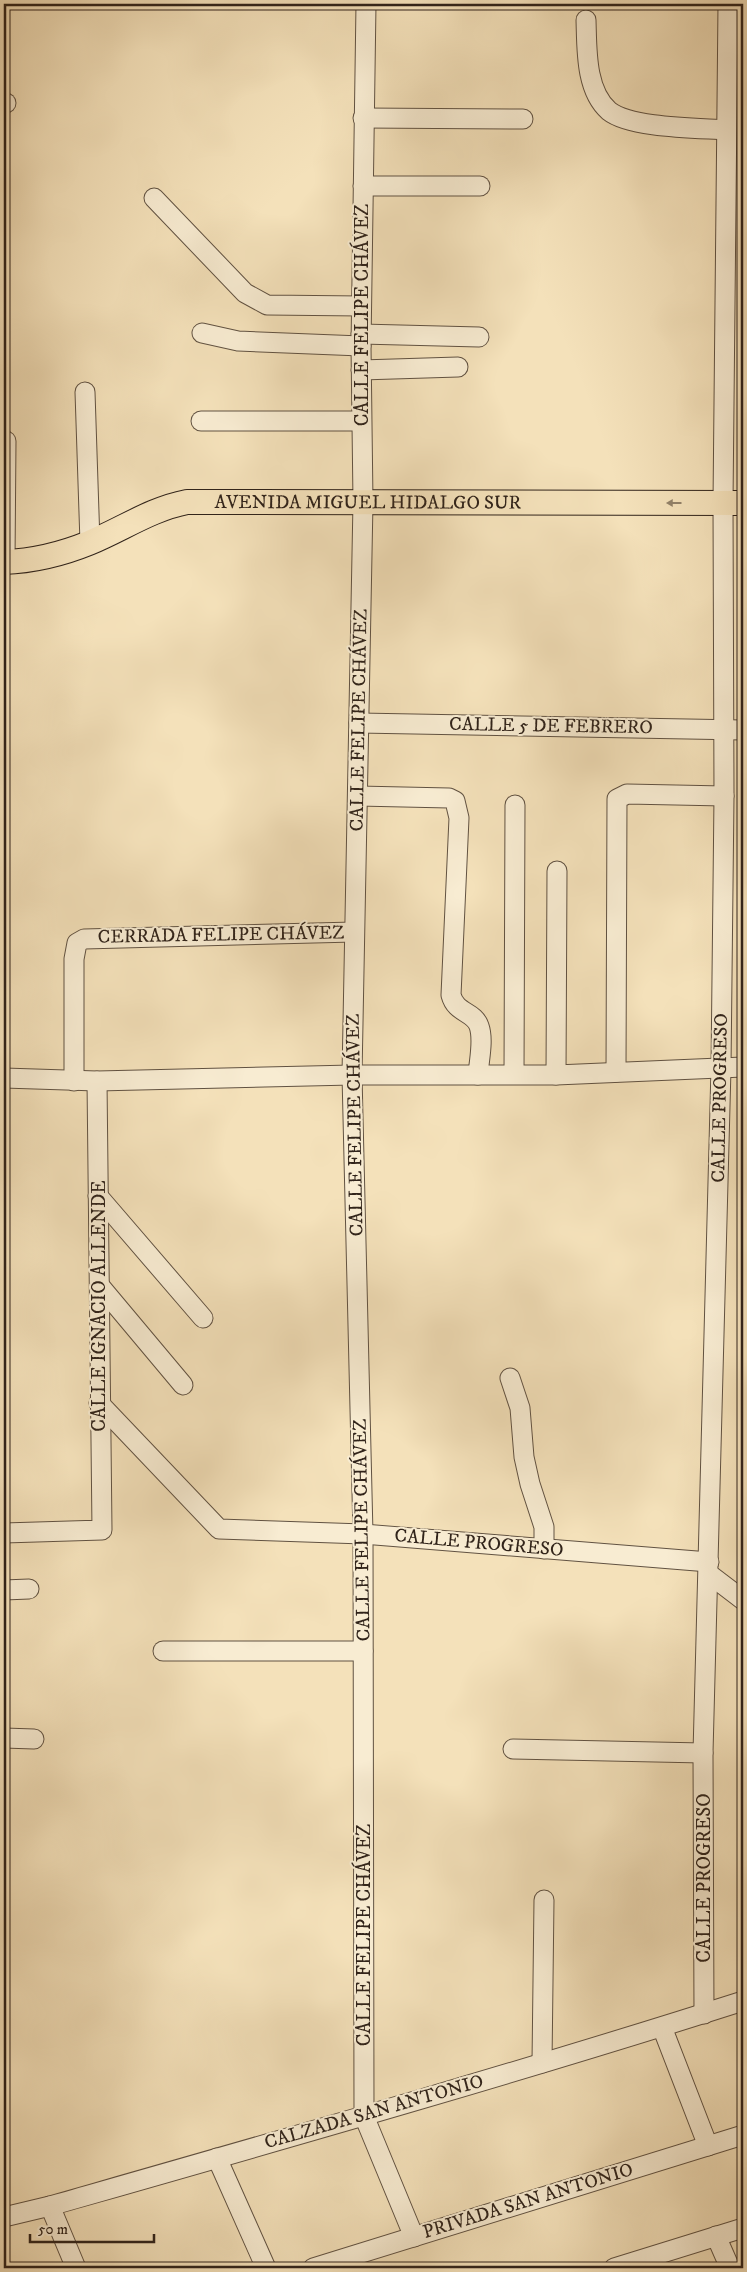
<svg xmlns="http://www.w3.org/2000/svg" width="747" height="2272" font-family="'IM FELL DW Pica',serif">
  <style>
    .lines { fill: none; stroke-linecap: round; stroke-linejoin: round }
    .minor-casing { stroke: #615242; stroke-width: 21 }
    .major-casing { stroke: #30231a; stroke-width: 26 }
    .minor { stroke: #f8ecd2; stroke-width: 19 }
    .major { stroke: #f4e1ba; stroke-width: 24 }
    .oneway { fill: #92826a }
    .labels { text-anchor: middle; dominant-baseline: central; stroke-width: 4; stroke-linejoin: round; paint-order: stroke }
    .street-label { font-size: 19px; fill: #30231a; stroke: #f8ecd2 }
  </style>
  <rect width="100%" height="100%" fill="#f4e1ba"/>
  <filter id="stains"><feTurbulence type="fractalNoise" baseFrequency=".004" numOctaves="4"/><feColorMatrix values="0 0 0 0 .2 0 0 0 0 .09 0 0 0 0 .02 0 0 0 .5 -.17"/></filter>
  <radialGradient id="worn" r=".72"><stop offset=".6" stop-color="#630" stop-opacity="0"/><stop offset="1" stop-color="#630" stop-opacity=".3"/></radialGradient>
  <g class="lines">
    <defs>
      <g id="minor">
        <path d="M366,4L361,346L363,502L352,1075L363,1534L364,2116L414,2237"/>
        <path d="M586,20C587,48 585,90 609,111C630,128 698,128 726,130"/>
        <path d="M4,103H6"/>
        <path d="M363,118L523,119"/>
        <path d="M363,186H480"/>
        <path d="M154,198L245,293L267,305L361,306"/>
        <path d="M202,333L238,341L361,346"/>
        <path d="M361,334L479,337"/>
        <path d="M361,370L458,367"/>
        <path d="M85,392L90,543"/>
        <path d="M201,421H361"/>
        <path d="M5,562L6,441"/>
        <path d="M359,723L743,730"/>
        <path d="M358,796L449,798L455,801L459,818L451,995C456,1014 474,1011 479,1026C484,1040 479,1060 478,1075"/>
        <path d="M616,1072L617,799L627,794L724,796"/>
        <path d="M514,1074L515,805"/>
        <path d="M556,1075L557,871"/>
        <path d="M4,1078L97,1081L352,1075H556L743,1067"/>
        <path d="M74,1081V959L77,943L84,939L354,932"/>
        <path d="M98,1196L203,1318"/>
        <path d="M100,1286L183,1385"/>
        <path d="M510,1378L520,1408L524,1457L530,1484L544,1527V1549"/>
        <path d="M99,1403L219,1529L363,1534L709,1562"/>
        <path d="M4,1533L102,1530L97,1081"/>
        <path d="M709,1574L743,1600"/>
        <path d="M4,1590L29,1589"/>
        <path d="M163,1651H363"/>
        <path d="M4,1738L34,1739"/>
        <path d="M513,1749L703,1753"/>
        <path d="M704,2014L703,1753L721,1068L724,796L723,503L728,4"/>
        <path d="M662,2027L708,2146"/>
        <path d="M542,2063L544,1900"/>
        <path d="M217,2158L266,2268"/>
        <path d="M50,2206L76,2268"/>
        <path d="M4,2217L50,2206C281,2140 514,2074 743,2001"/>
        <path d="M716,2236L730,2268"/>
        <path d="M313,2268L743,2135"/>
        <path d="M614,2268L743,2228"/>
      </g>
      <g id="major">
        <path id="s1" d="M4,562C33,561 62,554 89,543C123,529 151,509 187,502L743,503"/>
      </g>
    </defs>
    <!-- minor casing -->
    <use href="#minor" class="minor-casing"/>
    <!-- major casing -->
    <use href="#major" class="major-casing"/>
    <!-- minor -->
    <use href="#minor" class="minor"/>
    <!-- major -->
    <use href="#major" class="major"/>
  </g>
  <!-- one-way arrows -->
  <defs><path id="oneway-solid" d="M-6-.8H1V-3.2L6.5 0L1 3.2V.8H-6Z" transform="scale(1.25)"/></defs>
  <use class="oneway" href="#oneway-solid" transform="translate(674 503) rotate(180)"/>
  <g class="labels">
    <!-- street labels -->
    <g class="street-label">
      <text transform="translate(362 315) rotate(-90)">CALLE FELIPE CHÁVEZ</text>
      <text stroke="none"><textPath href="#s1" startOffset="375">AVENIDA MIGUEL HIDALGO SUR</textPath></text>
      <text transform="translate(359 720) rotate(-89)">CALLE FELIPE CHÁVEZ</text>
      <text transform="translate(551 726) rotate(1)">CALLE 5 DE FEBRERO</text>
      <text transform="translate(221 935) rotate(-1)">CERRADA FELIPE CHÁVEZ</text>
      <text transform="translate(720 1098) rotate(-89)">CALLE PROGRESO</text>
      <text transform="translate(355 1125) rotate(-91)">CALLE FELIPE CHÁVEZ</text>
      <text transform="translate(99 1306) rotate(-90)">CALLE IGNACIO ALLENDE</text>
      <text transform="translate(362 1530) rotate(-91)">CALLE FELIPE CHÁVEZ</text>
      <text transform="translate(479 1543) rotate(5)">CALLE PROGRESO</text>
      <text transform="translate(704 1878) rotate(-90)">CALLE PROGRESO</text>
      <text transform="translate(364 1935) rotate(-90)">CALLE FELIPE CHÁVEZ</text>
      <text transform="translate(374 2112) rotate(-16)">CALZADA SAN ANTONIO</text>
      <text transform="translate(528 2201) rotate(-17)">PRIVADA SAN ANTONIO</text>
    </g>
  </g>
  <!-- margin -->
  <rect width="747" height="2272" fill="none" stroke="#f4e1ba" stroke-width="20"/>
  <rect x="5" y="5" width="737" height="2262" fill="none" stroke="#30231a" stroke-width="2.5"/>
  <rect x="10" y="10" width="727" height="2252" fill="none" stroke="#30231a"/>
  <!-- scale -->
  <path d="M30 2234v8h124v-8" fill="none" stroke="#30231a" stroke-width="2.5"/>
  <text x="38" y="2234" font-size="15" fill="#30231a" stroke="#f8ecd2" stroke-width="4" paint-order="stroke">50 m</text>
  <rect width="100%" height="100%" filter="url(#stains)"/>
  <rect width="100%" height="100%" fill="url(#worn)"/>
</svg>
